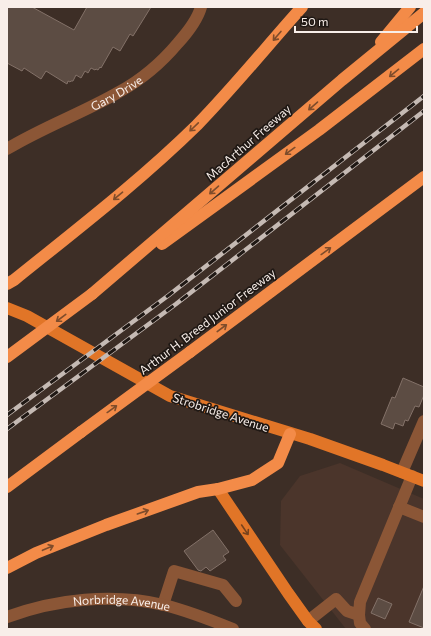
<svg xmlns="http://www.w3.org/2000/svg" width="431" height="636" font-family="Commissioner,sans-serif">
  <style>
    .built { fill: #4b352b }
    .building { fill: #5c4c43; stroke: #837168 }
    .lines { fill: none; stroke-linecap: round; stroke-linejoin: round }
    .minor { stroke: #8b5636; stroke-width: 12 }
    .major { stroke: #e17527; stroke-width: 12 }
    .highway { stroke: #f38b48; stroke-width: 12 }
    .rail-casing { stroke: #c5bab4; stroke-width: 4.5 }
    .rail { stroke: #1f1814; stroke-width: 3; stroke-dasharray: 9; stroke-linecap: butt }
    .highway-bridge { stroke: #f38b48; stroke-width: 12 }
    .oneway { stroke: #7e4c2b }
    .oneway2 { stroke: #76421d }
    .labels { text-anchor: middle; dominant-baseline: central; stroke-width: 3.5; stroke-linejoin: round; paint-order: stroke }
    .street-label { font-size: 12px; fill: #f8eee9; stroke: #1f1814 }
  </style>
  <rect width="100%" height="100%" fill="#3d2e26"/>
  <!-- built -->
  <path class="built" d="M340,463L424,499V629H346L280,545L281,501L300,476Z"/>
  <!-- building -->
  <g class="building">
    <path d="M7,7H32L74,30L87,7H151L133,36L130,34L120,51L113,47L101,68L100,67L98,70L96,69L95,70L91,68L88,73L85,71L81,78L76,75L73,81H71L70,82L68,81L67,84L46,71L41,79L24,68L22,71L7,63Z"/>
    <path d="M403,378L424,387V395L419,407L415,406L408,421L405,420L403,426L395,423L393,429L381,424L392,397L395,398Z"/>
    <path d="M213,530L229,552L223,556L226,560L210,571L206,567L201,571L198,570L184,551Z"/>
    <path d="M424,586V628L409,622Z"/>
    <path d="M378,598L392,604L385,619L371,613Z"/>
  </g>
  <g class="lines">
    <!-- minor -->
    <g class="minor">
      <path id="s1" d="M7,149C43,127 83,113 119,92C141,80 162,62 178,43C187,33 197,21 201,7"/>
      <path d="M402,472L424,421"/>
      <path d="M399,507L424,517"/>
      <path d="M163,605L174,571L223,585L236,601"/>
      <path d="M359,615L360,623L365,629"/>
      <path id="s2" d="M7,617C56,599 113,593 164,605C188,611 211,620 233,629"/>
      <path d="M308,621L336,599L347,611L359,615L360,602L412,476"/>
    </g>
    <!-- major -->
    <g class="major">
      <path d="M7,308L27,316L170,396L310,439L383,465L424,481"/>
      <path d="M218,489L288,593L308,621L316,629"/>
    </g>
    <!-- highway -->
    <g class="highway">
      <path d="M381,42L410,7"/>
      <path d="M162,244L319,130L424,49"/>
      <path d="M7,284L14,280C76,230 140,181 197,125C234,87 267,46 302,7"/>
      <path d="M92,294L342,80L424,13"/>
      <path d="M190,352L424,177"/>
      <path d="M7,487L81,432"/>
      <path d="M7,568L36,553L106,525L198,492L218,489L252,480L278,463L290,434"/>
    </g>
    <defs>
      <g id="rail">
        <path d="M7,415L169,295L424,96"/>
        <path d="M7,429L176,304L424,111"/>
      </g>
    </defs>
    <!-- rail casing -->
    <use href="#rail" class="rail-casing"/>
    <!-- rail -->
    <use href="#rail" class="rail"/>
    <!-- highway-bridge -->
    <g class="highway-bridge">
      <path d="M7,357L92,294"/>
      <path d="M81,432L190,352"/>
    </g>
  </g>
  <!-- one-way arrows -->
  <defs><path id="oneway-shaft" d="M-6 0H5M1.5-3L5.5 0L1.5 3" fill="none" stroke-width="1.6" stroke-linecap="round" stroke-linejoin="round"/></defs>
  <g class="oneway">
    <use href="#oneway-shaft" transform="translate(277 36) rotate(131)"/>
    <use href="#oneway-shaft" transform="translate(394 73) rotate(141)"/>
    <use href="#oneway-shaft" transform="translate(313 106) rotate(139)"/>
    <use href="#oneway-shaft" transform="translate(194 127) rotate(136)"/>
    <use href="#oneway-shaft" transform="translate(290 151) rotate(144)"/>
    <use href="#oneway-shaft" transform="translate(214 190) rotate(139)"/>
    <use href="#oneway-shaft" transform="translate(118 196) rotate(140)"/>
    <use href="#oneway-shaft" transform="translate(326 251) rotate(-36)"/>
    <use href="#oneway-shaft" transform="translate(61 318) rotate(143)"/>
    <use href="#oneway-shaft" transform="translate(222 328) rotate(-37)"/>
    <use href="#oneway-shaft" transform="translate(112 409) rotate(-36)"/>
    <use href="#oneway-shaft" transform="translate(143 512) rotate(-19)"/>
    <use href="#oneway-shaft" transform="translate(48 548) rotate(-23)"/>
  </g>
  <use class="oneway2" href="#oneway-shaft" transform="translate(245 530) rotate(56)"/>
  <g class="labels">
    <!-- street labels -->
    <g class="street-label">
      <text stroke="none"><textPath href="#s1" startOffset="123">Gary Drive</textPath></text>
      <text transform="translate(248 142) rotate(-41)">MacArthur Freeway</text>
      <text transform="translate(207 321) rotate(-37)">Arthur H. Breed Junior Freeway</text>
      <text transform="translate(221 412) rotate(18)">Strobridge Avenue</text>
      <text stroke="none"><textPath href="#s2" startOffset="117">Norbridge Avenue</textPath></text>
    </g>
  </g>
  <!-- border -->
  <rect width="431" height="636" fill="none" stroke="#f8eee9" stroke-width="16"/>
  <!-- scale -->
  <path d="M295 26v6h122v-6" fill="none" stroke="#f8eee9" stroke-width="2"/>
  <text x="301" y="26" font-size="12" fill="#f8eee9" stroke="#1f1814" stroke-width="3" paint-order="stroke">50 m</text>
</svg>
